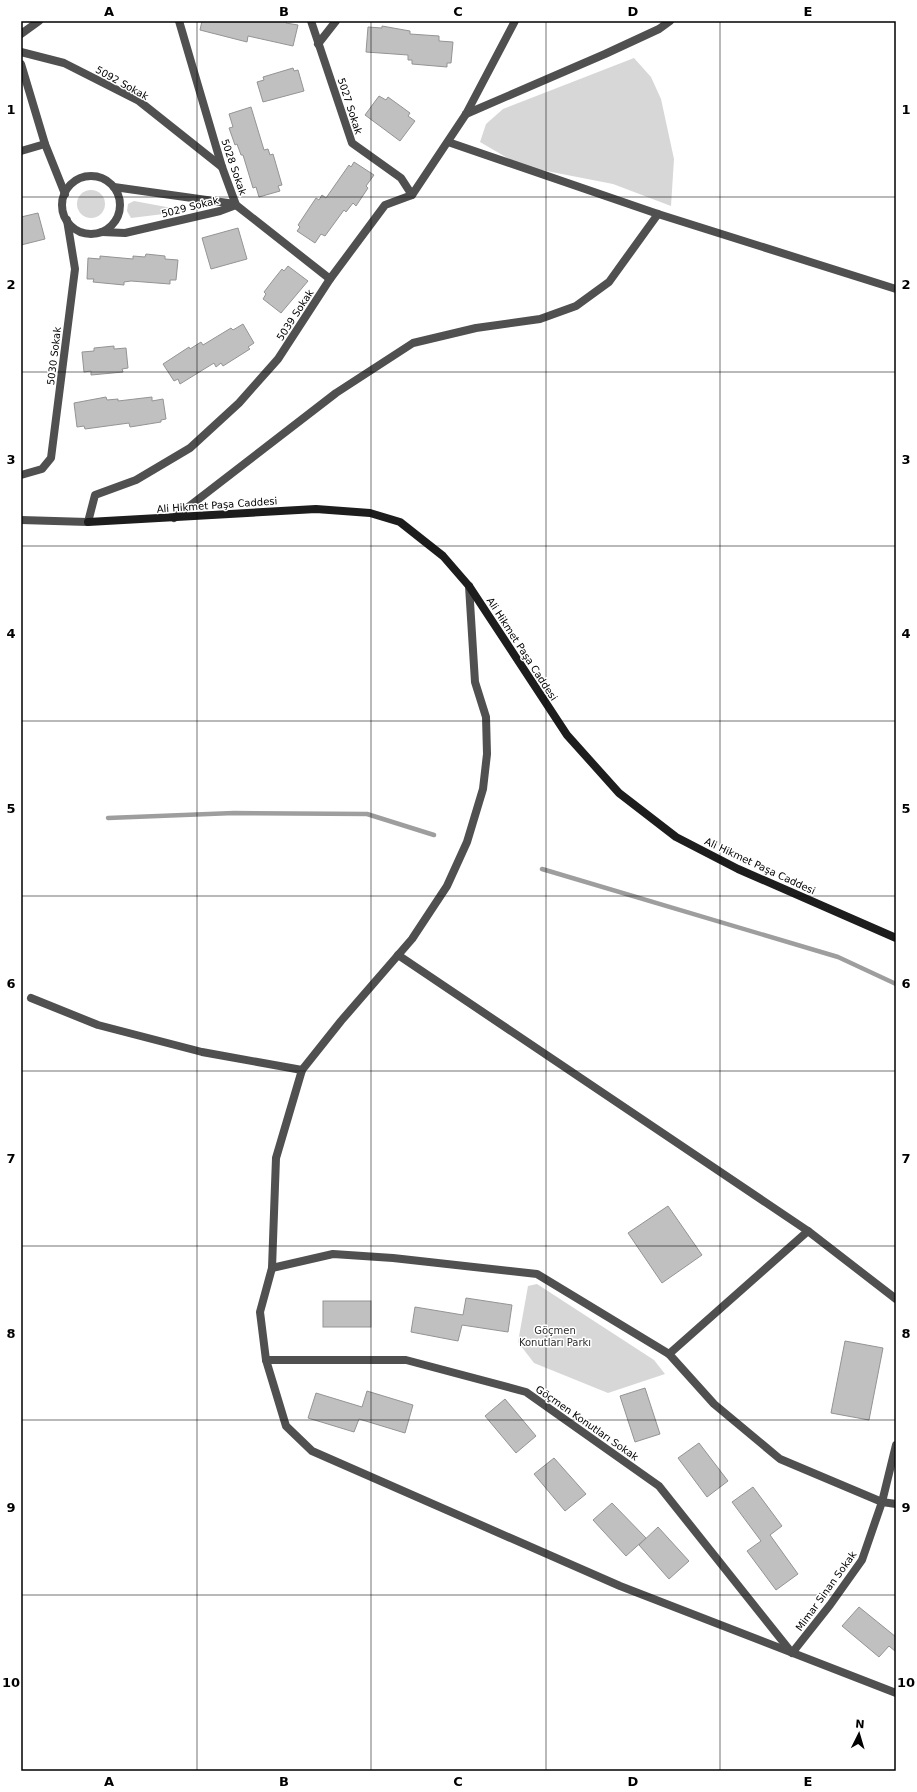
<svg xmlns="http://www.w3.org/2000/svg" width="917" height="1792" font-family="'DejaVu Sans',sans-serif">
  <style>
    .green { fill: #d7d7d7 }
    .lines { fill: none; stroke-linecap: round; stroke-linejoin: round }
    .stream { stroke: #9e9e9e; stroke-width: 4.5 }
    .building { fill: #c0c0c0; stroke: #949494 }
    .minor { stroke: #505050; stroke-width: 8 }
    .secondary { stroke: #1d1d1d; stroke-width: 8 }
    .grid { fill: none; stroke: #000; stroke-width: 1; stroke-opacity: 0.55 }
    .labels { text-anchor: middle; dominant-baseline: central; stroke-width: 3; stroke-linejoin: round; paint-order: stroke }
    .street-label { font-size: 10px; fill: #000; stroke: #fff }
    .park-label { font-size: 10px; fill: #2e2e2e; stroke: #fff }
    .neatline { fill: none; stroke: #000; stroke-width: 1.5 }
    .grid-label { font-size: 13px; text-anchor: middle; font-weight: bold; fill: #000 }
  </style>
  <rect width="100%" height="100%" fill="#fff"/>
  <!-- green -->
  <g class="green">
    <path d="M634,58L651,77L661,99L674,159L671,206L613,184L521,166L480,142L486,124L503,109Z"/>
    <circle cx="91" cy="204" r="14"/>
    <path d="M134,201L188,211L131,218L127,211L128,204Z"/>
    <path d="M537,1284L654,1360L665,1374L608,1393L534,1363L518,1342L528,1286Z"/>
  </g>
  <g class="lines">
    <!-- stream -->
    <g class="stream">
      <path d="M108,818L234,813L367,814L434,835"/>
      <path d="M542,869L838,957L896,984"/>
    </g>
  </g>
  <!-- building -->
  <g class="building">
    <path d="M202,21H287L286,23L298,25L293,46L248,36L247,42L200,30Z"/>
    <path d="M382,26L410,31V34L439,36V41L453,42L451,63H447V67L412,64V60H408V55L366,52L368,27L382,28Z"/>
    <path d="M293,68L294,71L298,70L304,91L263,102L257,82L264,80L263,77Z"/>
    <path d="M379,96L386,100L388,97L410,113L408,116L415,121L400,141L365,115Z"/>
    <path d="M251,107L264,150L268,149L270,155L273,154L282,185L278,186L280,191L259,197L256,187L253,188L243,155H241L237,144L235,145L229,128L233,127L229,114Z"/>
    <path d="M354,162L374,175L366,186L368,188L356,206L353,203L346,212L344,210L325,236L321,234L315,243L297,231L300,227L298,225L316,198L319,200L322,195L326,198L349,165L351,167Z"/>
    <path d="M38,213L45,239L21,245V217Z"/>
    <path d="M238,228L247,259L211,269L202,238Z"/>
    <path d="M146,254L165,256V259L178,260L176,280H170V284L131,281L124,282V285L93,282L94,279H87L88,258L100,259V256L133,259V256L145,257Z"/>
    <path d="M288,266L308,281L281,313L263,299L266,294L264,292L274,279L282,269L284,271Z"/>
    <path d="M243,324L254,343L248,347L250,349L223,366L221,363L216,367L214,363L180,384L178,379L174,381L163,364L189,347L190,349L201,342L203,345L231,328L233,330Z"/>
    <path d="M114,346V349L126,348L128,368L122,369L123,372L91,375V371L84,372L82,352L94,351V348Z"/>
    <path d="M106,397L107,400L118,399V401L152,397V401L163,399L166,419L161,420V422L130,427L129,423L85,429L84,426L77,427L74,403Z"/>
    <path d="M668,1206L702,1255L662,1283L628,1233Z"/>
    <path d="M466,1298L512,1305L508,1332L462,1325L458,1341L411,1332L415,1307L463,1315Z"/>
    <rect x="323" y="1301" width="48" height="26"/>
    <path d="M845,1341L883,1348L869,1420L831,1413Z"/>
    <path d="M645,1388L660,1434L635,1442L620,1396Z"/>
    <path d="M367,1391L413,1405L405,1433L359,1419L354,1432L308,1418L316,1393L362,1407Z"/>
    <path d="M505,1399L536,1436L516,1453L485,1416Z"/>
    <path d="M699,1443L728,1481L707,1497L678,1458Z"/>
    <path d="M554,1458L586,1494L565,1511L534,1474Z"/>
    <path d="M753,1487L782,1526L770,1535L798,1574L776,1590L747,1551L761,1541L732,1502Z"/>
    <path d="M612,1503L646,1538L626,1556L593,1520Z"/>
    <path d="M658,1527L689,1561L669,1579L639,1545Z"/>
    <path d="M859,1607L896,1637V1652L889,1646L879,1657L842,1626Z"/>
  </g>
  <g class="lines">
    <!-- minor -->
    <g class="minor">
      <path d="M179,21L222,167L236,205L330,279"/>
      <path d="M311,21L352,143L401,178L412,195"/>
      <path d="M21,34L39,21"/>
      <path d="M318,44L336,21"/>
      <path d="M21,52L64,63L139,101L222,167"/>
      <path d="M21,64L45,144L65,194"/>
      <path d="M466,114L605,54L659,29L670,21"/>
      <path d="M448,142L658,214L896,289"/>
      <path d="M21,151L45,144"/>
      <circle cx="91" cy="205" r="29"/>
      <path d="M114,187L235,204"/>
      <path d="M102,232L125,233L220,211L236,205"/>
      <path d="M21,475L42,469L51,458L75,269L67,220"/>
      <path d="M174,518L336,393L413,343L476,328L540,319L576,306L609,282L658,214"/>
      <path d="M21,520L88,522L95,495L136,480L190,448L239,403L278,359L330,279L385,205L412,195L466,114L515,21"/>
      <path d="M469,586L475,682L486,717L487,754L483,789L467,842L447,886L412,939L341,1021L302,1070L276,1158L272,1268L260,1312L266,1360L286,1426L312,1451L620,1586L896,1693"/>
      <path d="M398,955L808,1231L896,1299"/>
      <path d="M31,998L98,1025L202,1052L302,1070"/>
      <path d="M272,1268L333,1254L393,1258L537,1274L669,1354L714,1404L780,1459L882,1502L896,1504"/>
      <path d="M669,1354L808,1231"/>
      <path d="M266,1360H406L526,1392L659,1486L792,1653L830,1605L862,1560L882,1502L896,1445"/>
    </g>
    <!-- secondary -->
    <path class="secondary" d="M88,522L316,509L370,513L400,522L443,556L469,586L567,735L619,793L676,837L738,869L896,938"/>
  </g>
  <!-- grid -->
  <path class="grid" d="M197,21V1771M371,21V1771M546,21V1771M720,21V1771M21,197H896M21,372H896M21,546H896M21,721H896M21,896H896M21,1071H896M21,1246H896M21,1420H896M21,1595H896"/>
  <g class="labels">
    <!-- street labels -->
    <g class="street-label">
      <text transform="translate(122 83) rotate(29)">5092 Sokak</text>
      <text transform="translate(350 106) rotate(72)">5027 Sokak</text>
      <text transform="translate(234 167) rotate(71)">5028 Sokak</text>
      <text transform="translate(190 207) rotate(-14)">5029 Sokak</text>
      <text transform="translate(295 315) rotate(-57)">5039 Sokak</text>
      <text transform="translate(54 356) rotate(-83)">5030 Sokak</text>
      <text transform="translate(217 505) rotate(-4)">Ali Hikmet Paşa Caddesi</text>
      <text transform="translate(522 649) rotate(57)">Ali Hikmet Paşa Caddesi</text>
      <text transform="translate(760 866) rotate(25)">Ali Hikmet Paşa Caddesi</text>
      <text transform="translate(587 1423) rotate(35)">Göçmen Konutları Sokak</text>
      <text transform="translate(826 1591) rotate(-54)">Mimar Sinan Sokak</text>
    </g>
    <!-- park labels -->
    <g class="park-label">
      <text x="555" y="1330">Göçmen<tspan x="555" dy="12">Konutları Parkı</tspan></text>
    </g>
  </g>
  <!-- border -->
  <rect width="917" height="1792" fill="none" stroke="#ffffff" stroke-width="44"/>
  <!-- north arrow -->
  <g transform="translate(859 1734) rotate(5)" stroke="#ffffff" stroke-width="3" paint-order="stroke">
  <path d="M0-3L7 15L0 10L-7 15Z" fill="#000000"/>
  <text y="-6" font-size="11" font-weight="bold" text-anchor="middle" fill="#000000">N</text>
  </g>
  <rect x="22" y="22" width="873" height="1748" class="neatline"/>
  <g class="grid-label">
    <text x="109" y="16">A</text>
    <text x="284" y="16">B</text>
    <text x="458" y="16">C</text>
    <text x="633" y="16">D</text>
    <text x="808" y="16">E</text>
    <text x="11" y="114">1</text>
    <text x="906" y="114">1</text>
    <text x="11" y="289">2</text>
    <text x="906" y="289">2</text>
    <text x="11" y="464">3</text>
    <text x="906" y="464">3</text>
    <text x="11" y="638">4</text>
    <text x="906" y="638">4</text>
    <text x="11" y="813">5</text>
    <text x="906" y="813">5</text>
    <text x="11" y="988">6</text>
    <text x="906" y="988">6</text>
    <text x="11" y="1163">7</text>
    <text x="906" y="1163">7</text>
    <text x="11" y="1338">8</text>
    <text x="906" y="1338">8</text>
    <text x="11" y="1512">9</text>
    <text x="906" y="1512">9</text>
    <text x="11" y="1687">10</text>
    <text x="906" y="1687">10</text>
    <text x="109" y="1786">A</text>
    <text x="284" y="1786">B</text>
    <text x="458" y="1786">C</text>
    <text x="633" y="1786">D</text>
    <text x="808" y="1786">E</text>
  </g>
</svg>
